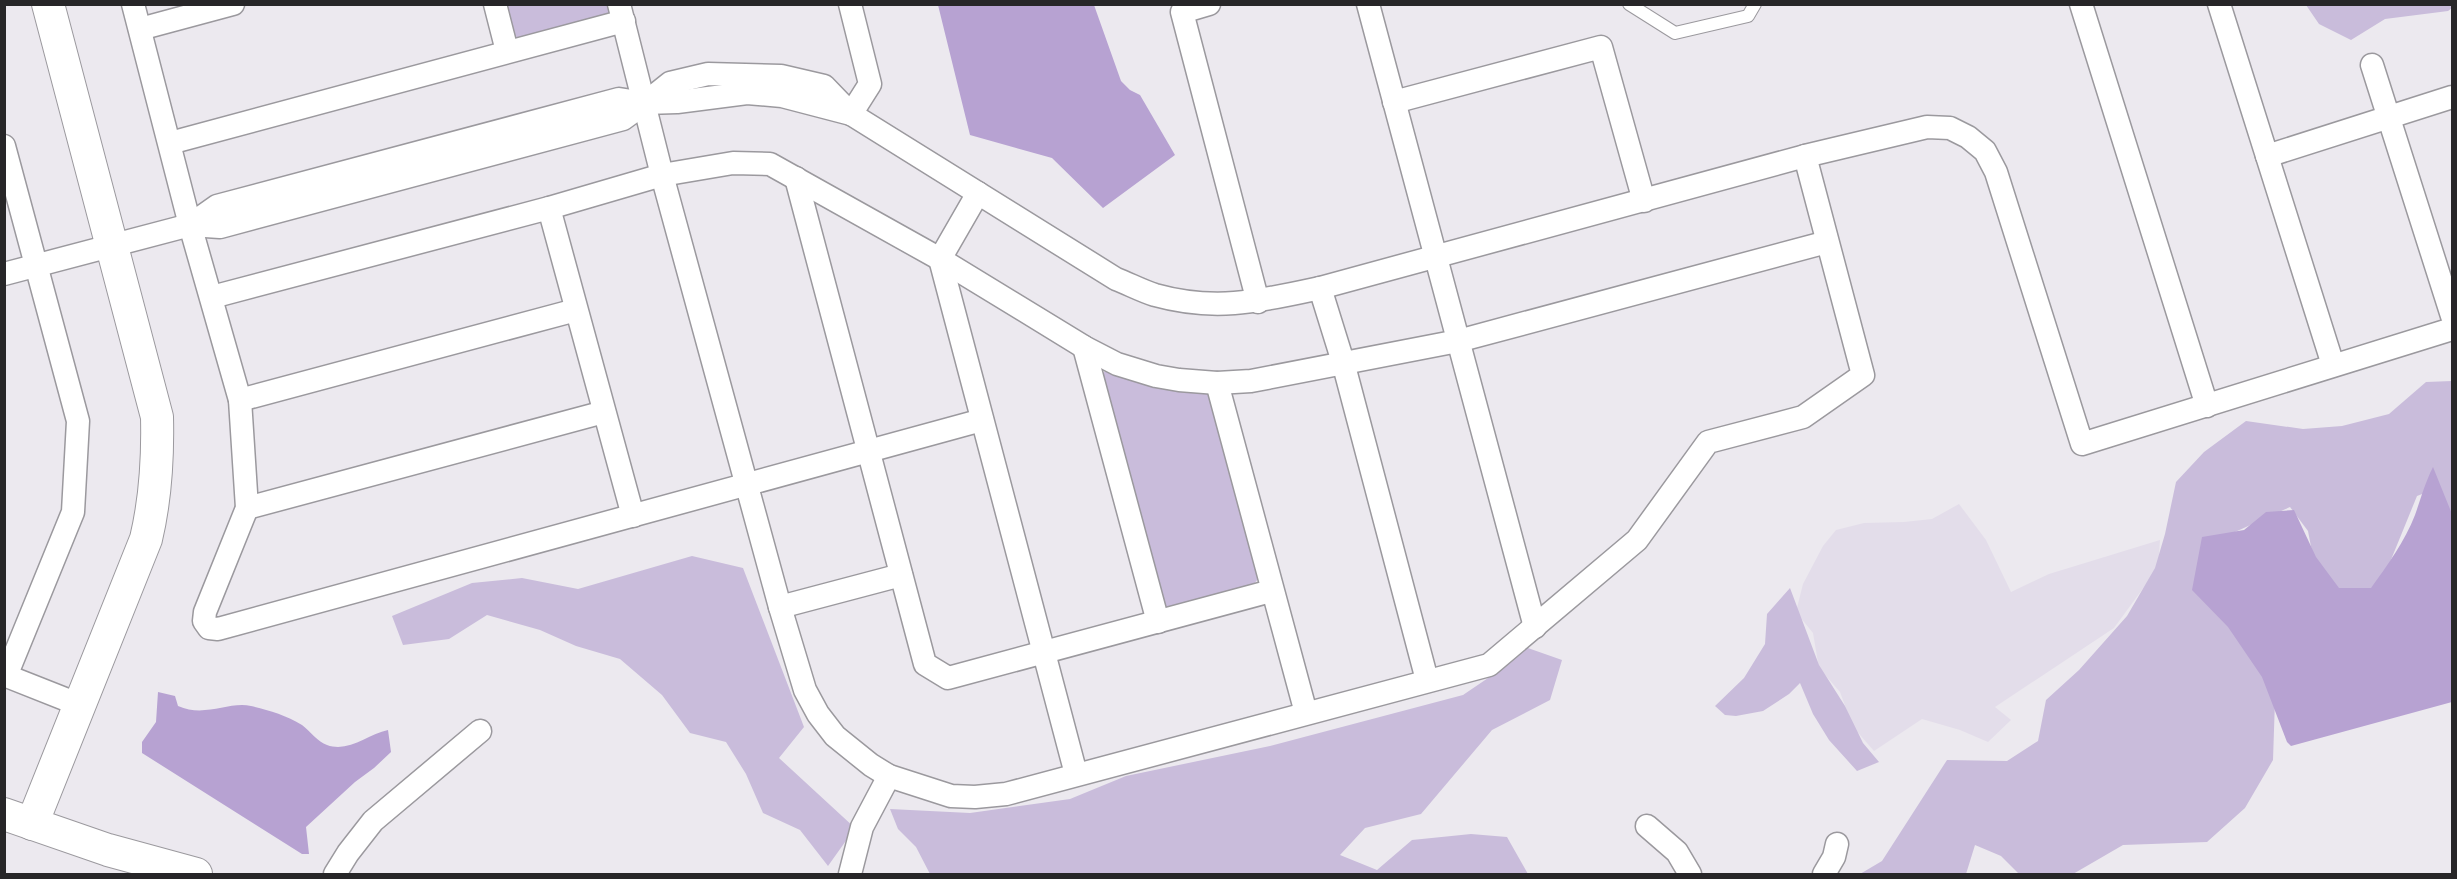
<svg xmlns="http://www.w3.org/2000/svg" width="2457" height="879" font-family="Literata,serif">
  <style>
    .built { fill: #e3ddea }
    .green { fill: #c9bcdb }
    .water { fill: #b7a2d2 }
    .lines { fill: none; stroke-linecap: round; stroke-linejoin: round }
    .lane-casing { stroke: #9b999e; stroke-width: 14 }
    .street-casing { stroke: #9b999e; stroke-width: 25 }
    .secondary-casing { stroke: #9b999e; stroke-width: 34 }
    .lane { stroke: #fff; stroke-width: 12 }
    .street { stroke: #fff; stroke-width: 22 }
    .secondary { stroke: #fff; stroke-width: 32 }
  </style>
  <rect width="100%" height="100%" fill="#ece9ef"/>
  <!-- built -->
  <path class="built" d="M1959,504L1986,540L2011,592L2049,574L2160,540L2158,568L2114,628L1995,707L2011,720L1988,742L1960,730L1922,719L1874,751L1853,727L1840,692L1819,668L1813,633L1796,612L1803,584L1823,546L1836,530L1864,523L1904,522L1932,519Z"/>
  <!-- green -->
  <g class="green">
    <path d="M2452,4V8L2448,11L2385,19L2351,40L2319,24L2306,5Z"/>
    <path d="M505,5H609L611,12L604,17L520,39L513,35Z"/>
    <path d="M1106,370L1209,394L1259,578L1251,587L1169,609L1163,606L1100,377Z"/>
    <path d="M2452,381V524L2435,489L2417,496L2386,572L2367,593L2319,588L2308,531L2290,507L2224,537L2198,559L2209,602L2257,662L2275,700L2273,760L2245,808L2207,842L2123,845L2073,874H2019L2001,856L1975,845L1966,874H1860L1882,861L1947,760L2007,761L2038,741L2046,700L2079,670L2127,616L2155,568L2165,534L2176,482L2204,452L2246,421L2303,429L2342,426L2389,414L2426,382Z"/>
    <path d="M692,556L743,568L804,727L779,758L855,828L828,866L800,830L763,813L746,774L726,742L690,733L662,695L620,659L576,646L540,630L487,615L449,639L403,645L392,616L472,583L522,578L578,589Z"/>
    <path d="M1790,588L1819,665L1845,706L1863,743L1879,762L1857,771L1829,740L1813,714L1800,683L1789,694L1763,711L1736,716L1725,715L1715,706L1744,678L1765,644L1767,614Z"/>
    <path d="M1525,647L1562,660L1550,700L1492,730L1421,814L1365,828L1340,855L1377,870L1412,840L1471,834L1507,837L1528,874H930L916,847L898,829L890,809L970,813L1070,799L1126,776L1270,746L1463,695L1494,674Z"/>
  </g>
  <!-- water -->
  <g class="water">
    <path d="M938,5H1094L1121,81L1130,90L1140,95L1175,155L1103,208L1052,158L970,135Z"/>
    <path d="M2433,467L2452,514V702L2291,746L2287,742L2262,677L2228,627L2192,590L2202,537L2244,530L2266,512L2294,510L2316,557L2339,588H2371C2387,566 2405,541 2415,515C2421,498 2425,483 2433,467Z"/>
    <path d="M158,692L175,696L178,706C205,718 229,701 251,706C268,710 286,715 302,725C310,731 318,742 327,745C349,753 368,734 388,730L391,752L374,768L355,782L306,827L309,854H302L142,753V742L156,722Z"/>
  </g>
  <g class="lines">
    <defs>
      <path id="lane" d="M1629,4L1675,33L1748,16L1755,4"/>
      <g id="street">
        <path d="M133,4L190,225L240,400L247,508L205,612L204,621L209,628L218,629L982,420"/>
        <path d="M495,4L507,51"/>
        <path d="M619,4L662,175L780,607L805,690L818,714L835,736L871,765L889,776L951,796L975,797L1006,794L1489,665L1637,540L1708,442L1803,417L1863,375L1805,156"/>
        <path d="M850,4L870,84L851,114"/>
        <path d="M1209,4L1182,12L1258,302"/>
        <path d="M1368,4L1535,627"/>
        <path d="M2081,4L2207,406"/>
        <path d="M2219,4L2333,365"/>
        <path d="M140,29L233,4"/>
        <path d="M2372,65L2452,316"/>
        <path d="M1394,102L1601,47L1644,201"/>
        <path d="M170,143L624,21"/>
        <path d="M4,146L78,421L73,512L6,676"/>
        <path d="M2267,156L2452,97"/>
        <path d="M796,178L925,664L948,678L1271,591"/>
        <path d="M978,193L940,259L1076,774"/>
        <path d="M549,208L633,516"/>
        <path d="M190,225L217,206L619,99L645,103L670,83L708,74L781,76L824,86L851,114L1116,279C1129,284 1142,291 1155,295C1216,312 1260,301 1320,288L1805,156L1927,127L1950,128L1968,137L1985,151L1996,172L2082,444L2452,329"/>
        <path d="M4,274L190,225L220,227L623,119L645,103L677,102L747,93L782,96L851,114"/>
        <path d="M1320,288L1343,362L1427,680"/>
        <path d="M212,297L549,208L662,175L733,163L770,164L940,259L1084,347L1117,364L1156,376L1179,380L1217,383L1251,381L1458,341L1827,242"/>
        <path d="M1084,347L1158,622"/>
        <path d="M1217,383L1306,713"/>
        <path d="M240,400L576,310"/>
        <path d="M247,508L604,412"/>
        <path d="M780,607L901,575"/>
        <path d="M4,675L80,705"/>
        <path d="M1647,826L1677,852L1690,874"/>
        <path d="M335,874L348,853L373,821L480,731"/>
        <path d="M850,874L862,827L889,776"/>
        <path d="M1824,874L1834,857L1837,844"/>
      </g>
      <g id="secondary">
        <path d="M4,814L108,850L196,874"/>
        <path d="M32,824L146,539C156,497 158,459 157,417L48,4"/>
      </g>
    </defs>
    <!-- lane casing -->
    <use href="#lane" class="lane-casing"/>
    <!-- street casing -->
    <use href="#street" class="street-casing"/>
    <!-- secondary casing -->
    <use href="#secondary" class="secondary-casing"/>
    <!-- lane -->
    <use href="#lane" class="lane"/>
    <!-- street -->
    <use href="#street" class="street"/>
    <!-- secondary -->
    <use href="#secondary" class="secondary"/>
  </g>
  <!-- border -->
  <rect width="2457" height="879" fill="none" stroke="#272628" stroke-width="12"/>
</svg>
